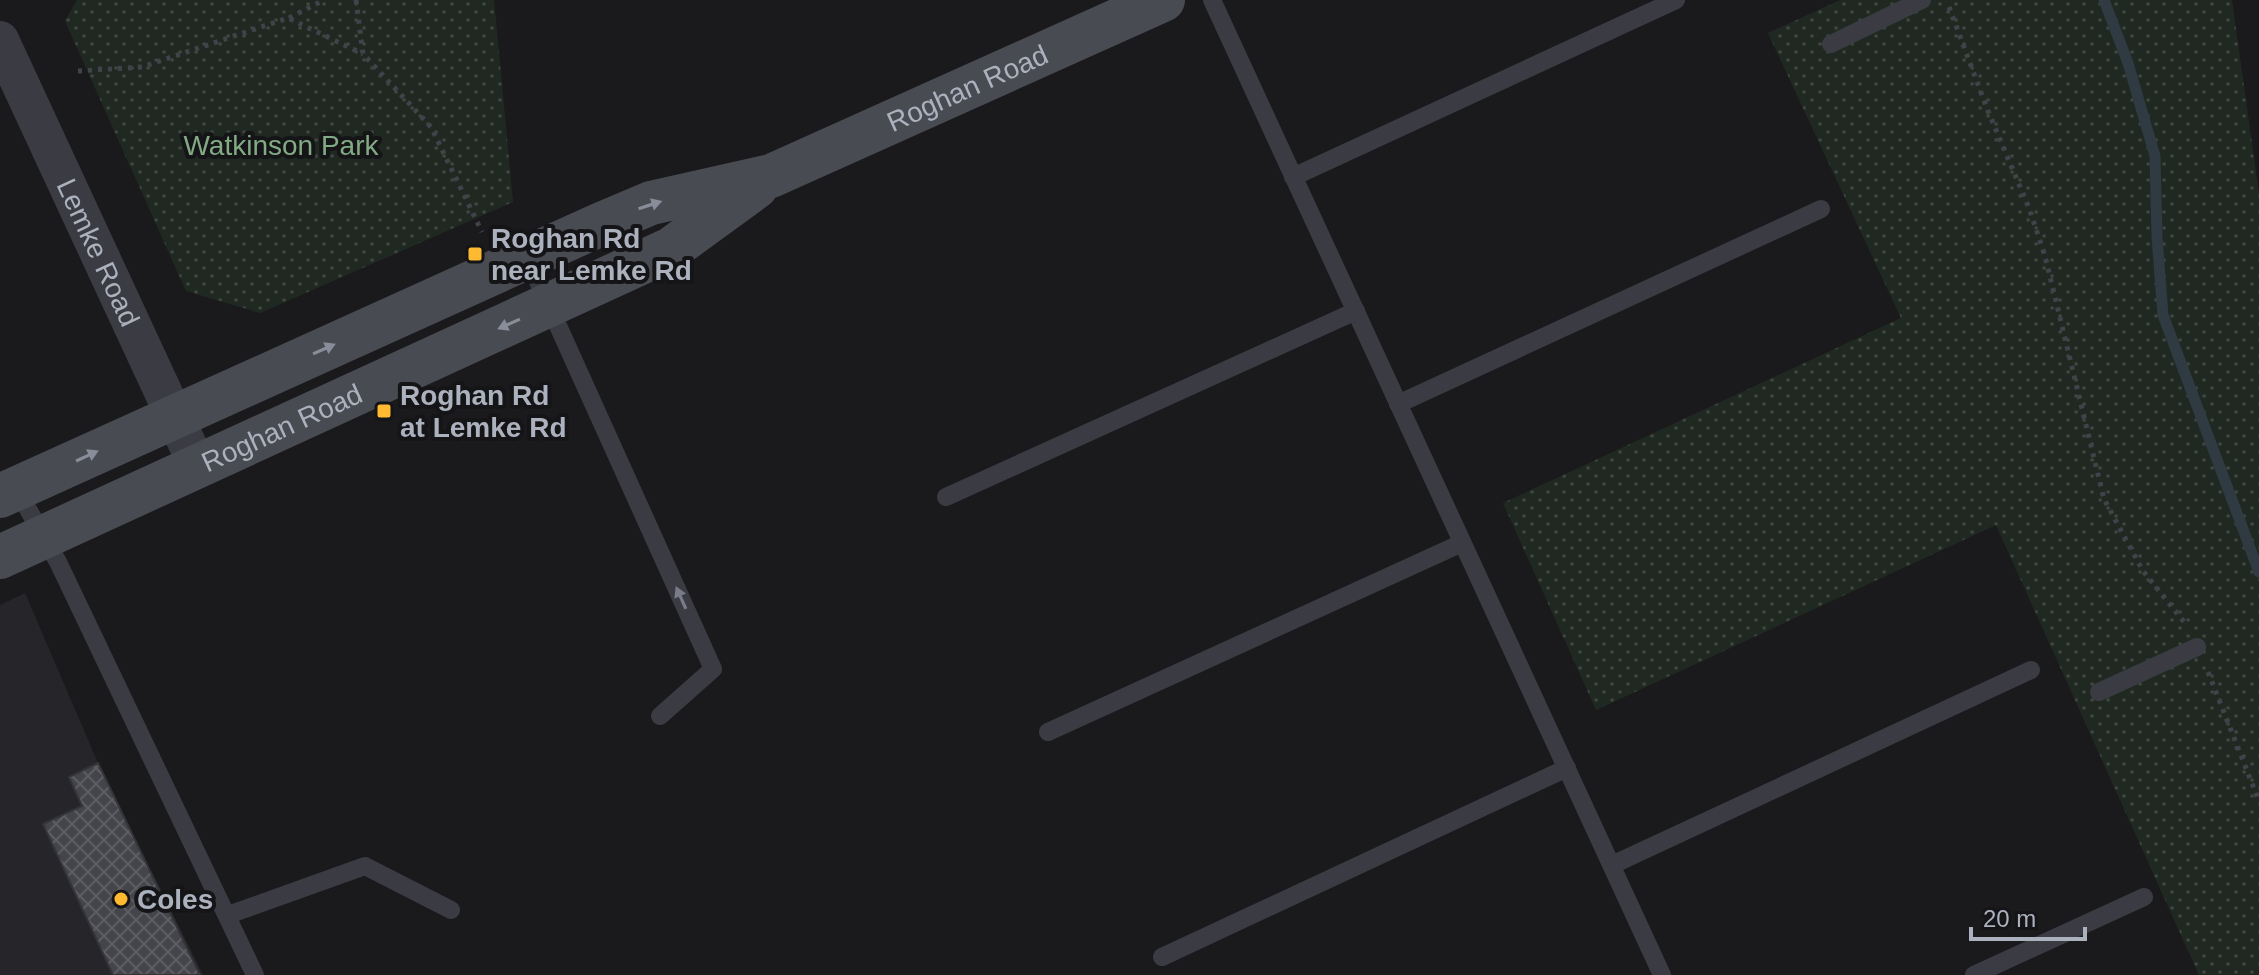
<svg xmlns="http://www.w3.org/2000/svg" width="2259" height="975" font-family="Helvetica,sans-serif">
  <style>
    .built { fill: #26262a }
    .park { fill: url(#park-dots) }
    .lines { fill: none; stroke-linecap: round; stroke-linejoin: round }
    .stream { stroke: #2f3a43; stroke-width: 11 }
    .building { fill: url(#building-cross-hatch); stroke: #343439; stroke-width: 2 }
    .path { stroke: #41434a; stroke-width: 5; stroke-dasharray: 4 6; stroke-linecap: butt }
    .lane { stroke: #3b3c43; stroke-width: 18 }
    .street { stroke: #3b3c43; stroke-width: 38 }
    .secondary { stroke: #494b53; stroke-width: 44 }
    .oneway { fill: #898d99 }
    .oneway2 { fill: #797c87 }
    .poi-dot { fill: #ffba31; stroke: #151518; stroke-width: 3 }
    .labels { text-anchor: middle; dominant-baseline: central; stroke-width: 8; stroke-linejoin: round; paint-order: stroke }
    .street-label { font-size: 28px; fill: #acb1be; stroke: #151518 }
    .park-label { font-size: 28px; fill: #82aa84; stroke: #151518 }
    .poi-label { font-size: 28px; font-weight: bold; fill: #acb1be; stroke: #151518; text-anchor: start }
  </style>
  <defs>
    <pattern id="park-dots" width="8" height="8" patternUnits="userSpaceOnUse" patternTransform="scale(2)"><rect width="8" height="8" fill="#202921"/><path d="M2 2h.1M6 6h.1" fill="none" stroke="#3e463f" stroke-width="1.8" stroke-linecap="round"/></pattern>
    <pattern id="building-cross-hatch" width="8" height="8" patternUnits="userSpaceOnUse" patternTransform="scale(2)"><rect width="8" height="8" fill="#44454a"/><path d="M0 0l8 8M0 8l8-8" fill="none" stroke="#5c5d62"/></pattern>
  </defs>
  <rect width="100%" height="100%" fill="#1a1a1d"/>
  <!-- built -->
  <path class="built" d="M25,593L98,763L203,975H0V605Z"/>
  <!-- park -->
  <g class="park">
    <path d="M77,0H494L513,202L260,313L186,291L65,21Z"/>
    <path d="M1840,0H2232L2259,194V975H2199L1996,525L1596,710L1503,503L1901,318L1768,33Z"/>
  </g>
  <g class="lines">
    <!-- stream -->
    <path class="stream" d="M2104,0L2128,63L2155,156L2157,237L2163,315L2259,572"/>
  </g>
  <!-- building -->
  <path class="building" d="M98,763L200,975H113L43,824L82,806L69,777Z"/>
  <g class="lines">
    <!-- path -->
    <g class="path">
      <path d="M356,0L363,54L431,127L482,232"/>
      <path d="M1949,7L1988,111L2029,208L2045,256L2104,499L2143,571L2185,623"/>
      <path d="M289,18L324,0"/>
      <path d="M78,71L142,67L288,18L363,54"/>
      <path d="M2208,672L2259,801"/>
    </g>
    <!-- lane -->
    <g class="lane">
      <path d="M1212,0L1662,975"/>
      <path d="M1831,44L1922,0"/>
      <path d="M1293,177L1676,0"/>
      <path d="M527,257L713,669L660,716"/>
      <path d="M1398,404L1821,209"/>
      <path d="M16,488L58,562L255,975"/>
      <path d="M946,497L1356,311"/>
      <path d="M2099,692L2197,647"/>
      <path d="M1048,732L1462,543"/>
      <path d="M1612,865L2031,670"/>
      <path d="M228,915L365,866L451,910"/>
      <path d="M1162,957L1567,768"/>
      <path d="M1974,975L2144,897"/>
    </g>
    <!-- street -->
    <path class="street" id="s1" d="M0,40L197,465"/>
    <!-- secondary -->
    <g class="secondary">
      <path id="s2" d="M0,496L599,225L651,203L771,176L1163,0"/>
      <path id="s3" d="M0,557L671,249L756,187"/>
    </g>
  </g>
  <!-- one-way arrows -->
  <defs><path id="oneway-solid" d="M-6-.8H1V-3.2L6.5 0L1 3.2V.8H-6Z" transform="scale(2)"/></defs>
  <g class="oneway">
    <use href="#oneway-solid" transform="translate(650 205) rotate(-18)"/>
    <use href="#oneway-solid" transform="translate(509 324) rotate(156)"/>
    <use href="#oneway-solid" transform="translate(324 349) rotate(-24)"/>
    <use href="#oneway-solid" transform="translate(87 456) rotate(-25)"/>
  </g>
  <use class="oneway2" href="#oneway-solid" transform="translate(681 598) rotate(-114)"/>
  <!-- markers -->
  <g class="poi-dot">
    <rect x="467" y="246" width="16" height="16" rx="4"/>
    <rect x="376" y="403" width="16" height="16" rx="4"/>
    <circle cx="121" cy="899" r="8"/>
  </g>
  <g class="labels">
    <!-- street labels -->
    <g class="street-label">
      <text stroke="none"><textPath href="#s2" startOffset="1052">Roghan Road</textPath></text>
      <text stroke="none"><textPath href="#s1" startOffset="234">Lemke Road</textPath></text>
      <text stroke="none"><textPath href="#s3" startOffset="310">Roghan Road</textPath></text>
    </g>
    <!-- park labels -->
    <g class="park-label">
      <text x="281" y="145">Watkinson Park</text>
    </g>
    <!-- poi labels -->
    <g class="poi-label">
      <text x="491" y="238">Roghan Rd<tspan x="491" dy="32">near Lemke Rd</tspan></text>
      <text x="400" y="395">Roghan Rd<tspan x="400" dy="32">at Lemke Rd</tspan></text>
      <text x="137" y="899">Coles</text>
    </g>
  </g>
  <!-- scale -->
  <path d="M1971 927v12h114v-12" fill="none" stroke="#acb1be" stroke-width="4"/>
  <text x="1983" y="927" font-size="24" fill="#acb1be" stroke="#151518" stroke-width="6" paint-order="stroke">20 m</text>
</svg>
